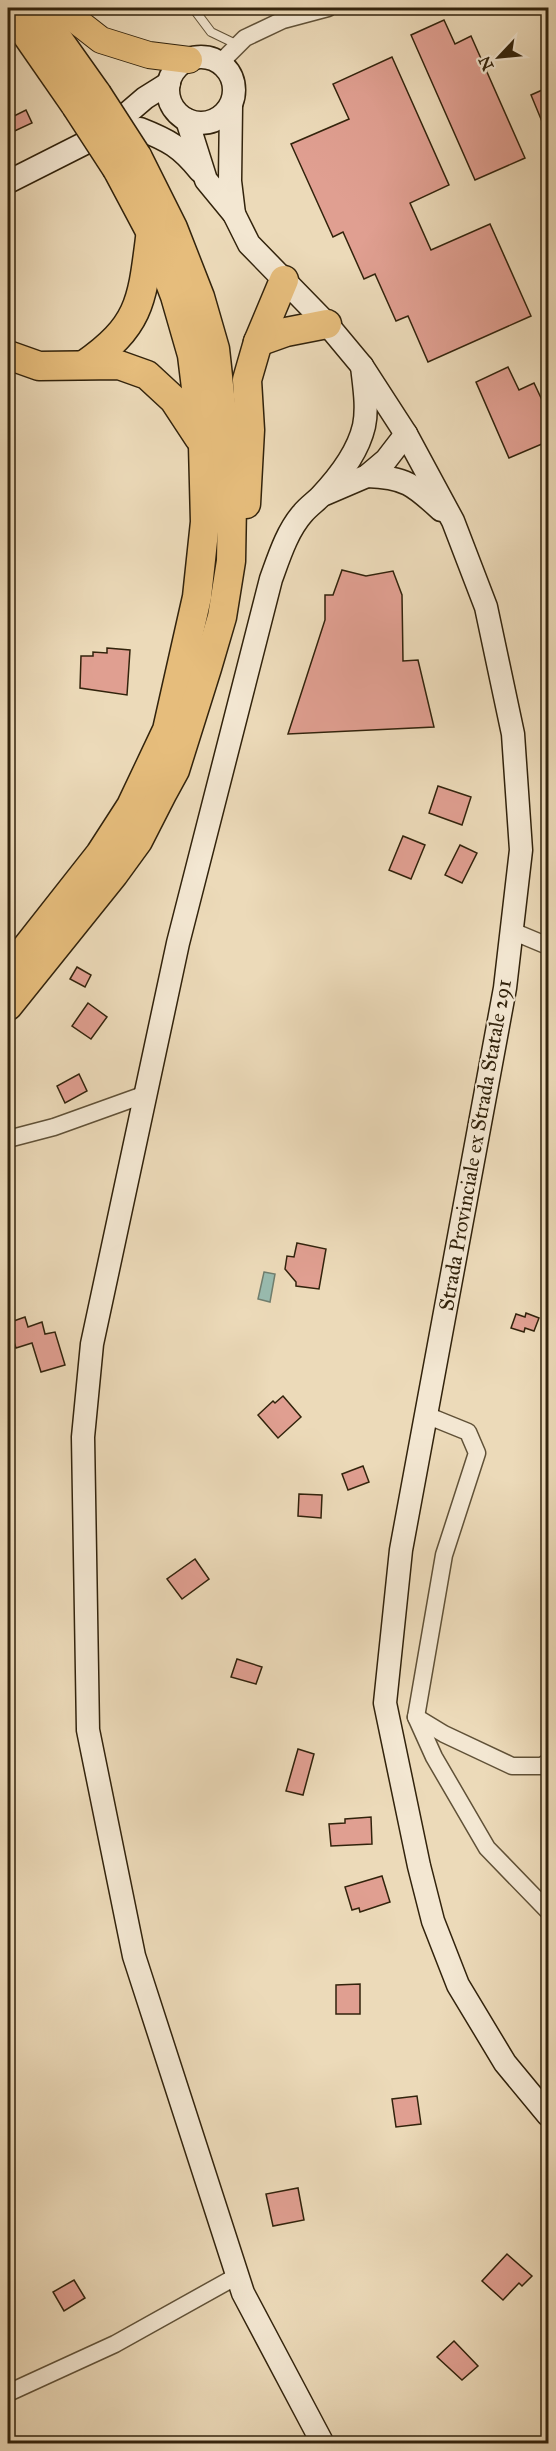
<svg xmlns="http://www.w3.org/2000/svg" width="556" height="2451" font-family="'IM FELL Great Primer',serif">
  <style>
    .water { fill: #99bbaf; stroke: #707e6e; stroke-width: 1.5 }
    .building { fill: #e09f91; stroke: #32230c; stroke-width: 1.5 }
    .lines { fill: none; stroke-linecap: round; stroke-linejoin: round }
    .lane-casing { stroke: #605137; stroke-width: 10 }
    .street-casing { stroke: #605137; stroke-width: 19 }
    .secondary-casing { stroke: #32230c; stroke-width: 25 }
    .primary-casing { stroke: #32230c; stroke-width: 28 }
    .highway-casing { stroke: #32230c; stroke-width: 31 }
    .lane { stroke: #f3e7d2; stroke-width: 8 }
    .street { stroke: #f3e7d2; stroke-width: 16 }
    .secondary { stroke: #f3e7d2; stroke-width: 22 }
    .primary { stroke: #e6bd7c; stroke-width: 26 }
    .highway { stroke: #e6bd7c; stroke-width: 28 }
    .highway-bridge-casing { stroke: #32230c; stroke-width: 31; stroke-linecap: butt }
    .highway-bridge { stroke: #e6bd7c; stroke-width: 28 }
    .labels { text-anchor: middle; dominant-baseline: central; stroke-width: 4.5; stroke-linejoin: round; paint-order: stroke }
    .street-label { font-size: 21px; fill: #32230c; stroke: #f3e7d2 }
  </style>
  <rect width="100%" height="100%" fill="#ecdab9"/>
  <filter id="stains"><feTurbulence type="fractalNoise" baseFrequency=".00333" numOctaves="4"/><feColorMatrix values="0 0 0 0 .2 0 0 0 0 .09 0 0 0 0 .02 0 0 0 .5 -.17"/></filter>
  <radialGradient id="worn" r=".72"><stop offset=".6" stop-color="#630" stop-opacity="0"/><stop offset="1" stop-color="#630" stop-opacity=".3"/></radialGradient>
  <!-- water -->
  <path class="water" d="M264,1272L275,1274L270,1302L258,1299Z"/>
  <!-- building -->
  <g class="building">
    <path d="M444,20L455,44L471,36L525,158L475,180L411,35Z"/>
    <path d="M392,57L449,185L410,203L431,250L490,224L531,316L428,362L408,316L396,321L375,274L364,279L343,232L333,237L291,144L349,119L333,84Z"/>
    <path d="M549,87V136H548L531,95Z"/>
    <path d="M26,110L32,123L8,134V119Z"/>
    <path d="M508,367L519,390L534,383L549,415V441L509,458L476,382Z"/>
    <path d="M342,570L366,576L393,571L402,595L403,661L418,660L434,727L288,734L325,620V595H333Z"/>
    <path d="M107,648L130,650L127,695L80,688L81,656H93V652L107,653Z"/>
    <path d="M438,786L471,797L462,825L429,813Z"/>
    <path d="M403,836L425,845L411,879L389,870Z"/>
    <path d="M460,845L477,853L462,883L445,875Z"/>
    <path d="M77,967L91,975L85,987L70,979Z"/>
    <path d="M88,1003L107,1017L91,1039L72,1026Z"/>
    <path d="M79,1074L87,1091L65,1103L57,1086Z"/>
    <path d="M297,1243L326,1249L319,1289L296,1286V1282L285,1269L287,1256L294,1257Z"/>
    <path d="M526,1313L539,1318L534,1331L525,1328L524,1332L511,1328L516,1314L525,1317Z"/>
    <path d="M25,1317L28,1327L42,1322L45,1334L55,1332L65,1365L41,1372L32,1343L16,1348L8,1323Z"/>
    <path d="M283,1396L301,1417L278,1438L258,1415L273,1401L275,1403Z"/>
    <path d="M363,1466L369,1482L348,1490L342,1474Z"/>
    <path d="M299,1494L322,1495L321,1518L298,1516Z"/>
    <path d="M195,1559L209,1579L182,1599L167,1579Z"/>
    <path d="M237,1659L262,1667L256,1684L231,1677Z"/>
    <path d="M298,1749L314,1754L303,1795L286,1791Z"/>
    <path d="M371,1817L372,1844L331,1846L329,1824L345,1823V1819Z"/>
    <path d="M382,1876L390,1902L360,1912L359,1908L352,1910L345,1887Z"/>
    <path d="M360,1984V2014H336V1985Z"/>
    <path d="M417,2096L421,2124L396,2127L392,2099Z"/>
    <path d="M298,2188L304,2220L273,2226L266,2194Z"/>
    <path d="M507,2254L532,2276L522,2286L519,2283L503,2300L482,2281Z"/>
    <path d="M74,2280L85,2298L64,2311L53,2292Z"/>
    <path d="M454,2341L478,2366L462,2380L437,2357Z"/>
  </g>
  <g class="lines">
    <defs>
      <path id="lane" d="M193,8L211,32L238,45"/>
      <g id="street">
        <path d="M220,63L245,38L283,20L328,8"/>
        <path d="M512,931L548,946"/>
        <path d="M8,1139L54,1127L146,1094"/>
        <path d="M426,1415L468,1432L477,1453L444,1555L416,1717L434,1757L487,1848L548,1911"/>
        <path d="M416,1717L444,1734L512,1766H542L548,1762"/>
        <path d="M8,2393L115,2344L237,2276"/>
      </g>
      <g id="secondary">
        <circle cx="201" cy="90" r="33"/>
        <path d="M231,106L230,181L234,214"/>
        <path d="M187,120L206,180L234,214L249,244L327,324L362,366L406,434L453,521L486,607L513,734L521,850L505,988L401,1550L385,1703L419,1866L433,1921L458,1985L505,2063L548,2115"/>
        <path d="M140,129C168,140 181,147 200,171"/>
        <path d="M8,182L103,134L145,98L169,83"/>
        <path d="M367,476C405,477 414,485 441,510"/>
        <path d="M325,494L367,476L386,460L406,434"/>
        <path d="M323,2444L243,2293L134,1956L88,1730L83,1437L92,1344L178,943L271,579C279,557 287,531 303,513C308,507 315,502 320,497C338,478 358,452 364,426C368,407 364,385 362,366"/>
      </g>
      <path id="primary" d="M60,8L101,40L149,55L189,60"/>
      <g id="highway">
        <path d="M8,8L76,106"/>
        <path d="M36,8L97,94"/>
        <path d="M258,342L286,332L327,324"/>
        <path d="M8,355L39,366L119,365L147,375L174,400L199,438"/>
        <path d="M84,365C140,326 142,302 150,238"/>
        <path d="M246,504L250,430L247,380L258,342L284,280"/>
        <path d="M8,971L100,854L131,806L167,730L197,597L205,522L203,445L192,355L175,296L151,233L117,169"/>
        <path d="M8,1006L114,874L138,841L163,792L175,770L207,668L222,617L231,561L232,504L215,349L200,297L173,228L137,156"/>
      </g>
    </defs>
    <!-- lane casing -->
    <use href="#lane" class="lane-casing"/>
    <!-- street casing -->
    <use href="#street" class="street-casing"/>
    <!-- secondary casing -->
    <use href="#secondary" class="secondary-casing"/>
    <!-- primary casing -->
    <use href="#primary" class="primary-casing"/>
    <!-- highway casing -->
    <use href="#highway" class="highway-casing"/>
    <!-- lane -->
    <use href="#lane" class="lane"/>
    <!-- street -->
    <use href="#street" class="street"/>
    <!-- secondary -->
    <use href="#secondary" class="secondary"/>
    <!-- primary -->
    <use href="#primary" class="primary"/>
    <!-- highway -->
    <use href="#highway" class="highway"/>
    <defs>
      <g id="highway-bridge">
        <path d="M97,94L137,156"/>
        <path d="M76,106L117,169"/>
      </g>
    </defs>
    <!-- highway-bridge casing -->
    <use href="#highway-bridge" class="highway-bridge-casing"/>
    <!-- highway-bridge -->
    <use href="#highway-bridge" class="highway-bridge"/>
  </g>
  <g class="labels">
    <!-- street labels -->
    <g class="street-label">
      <text transform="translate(475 1145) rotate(-80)">Strada Provinciale ex Strada Statale 291</text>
    </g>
  </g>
  <!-- margin -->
  <rect width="556" height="2451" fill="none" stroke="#ecdab9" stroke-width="30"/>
  <rect x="9" y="9" width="538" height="2433" fill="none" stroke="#32230c" stroke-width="3"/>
  <rect x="15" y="15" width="526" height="2421" fill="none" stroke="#32230c" stroke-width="1.5"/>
  <!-- north arrow -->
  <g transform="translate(499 57) rotate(244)" stroke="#f3e7d2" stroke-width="4.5" paint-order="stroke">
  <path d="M0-4.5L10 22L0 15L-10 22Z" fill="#32230c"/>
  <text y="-9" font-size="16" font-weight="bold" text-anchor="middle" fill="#32230c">N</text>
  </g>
  <rect width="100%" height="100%" filter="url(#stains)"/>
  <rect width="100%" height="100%" fill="url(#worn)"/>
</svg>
